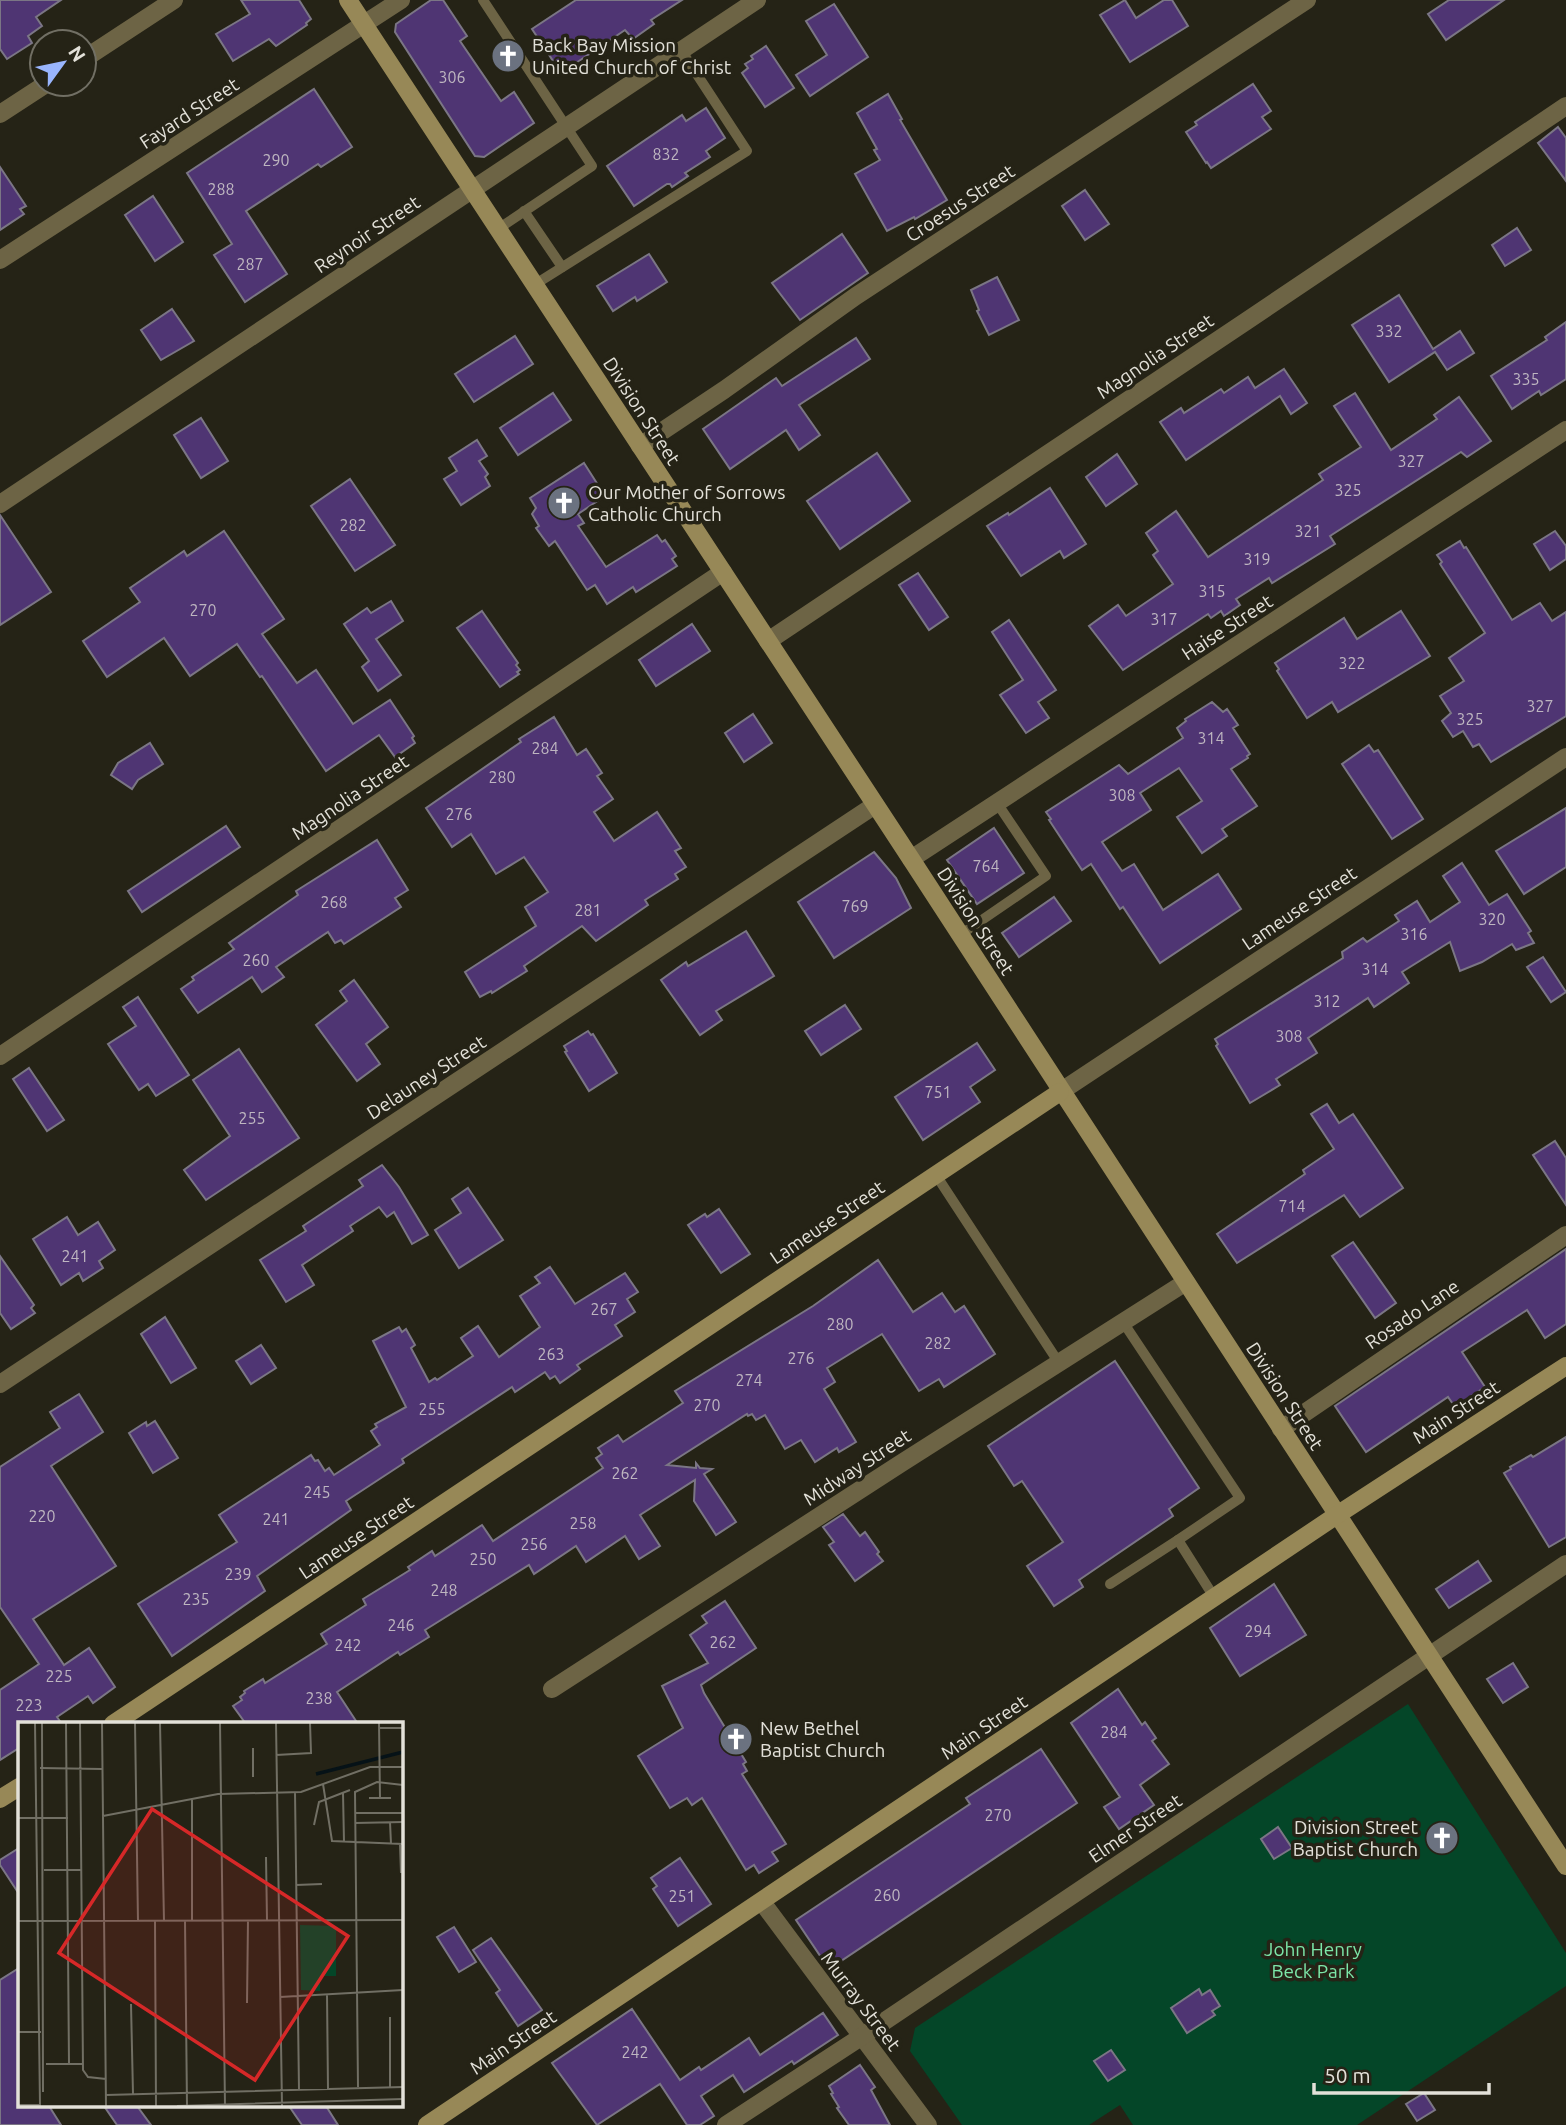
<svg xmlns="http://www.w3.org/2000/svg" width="1566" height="2125" font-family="Ubuntu,sans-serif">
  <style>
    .green { fill: #044628 }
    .building { fill: #4f3573; stroke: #7b7685; stroke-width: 2 }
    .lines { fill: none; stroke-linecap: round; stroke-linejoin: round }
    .lane { stroke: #6d6445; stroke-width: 10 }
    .street { stroke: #6d6445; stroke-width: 18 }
    .secondary { stroke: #978857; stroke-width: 18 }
    .labels { text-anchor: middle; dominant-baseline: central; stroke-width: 7; stroke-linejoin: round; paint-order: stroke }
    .number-label { font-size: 16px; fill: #beb6c0 }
    .poi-label { font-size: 19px; fill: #e3e1d9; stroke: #252316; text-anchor: start }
    .street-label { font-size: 19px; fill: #e3e1d9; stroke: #252316 }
    .park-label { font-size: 19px; fill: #7ce6a8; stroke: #252316 }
    .inset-river { fill: none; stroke: #061217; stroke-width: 3.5 }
    .inset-road { fill: none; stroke: #716f64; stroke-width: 2 }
    .view { fill: #d62828; fill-opacity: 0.15; stroke: #d62828; stroke-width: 3.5 }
    .inset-edge { fill: none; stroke: #e3e1d9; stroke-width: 3.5 }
  </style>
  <rect width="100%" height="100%" fill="#252316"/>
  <!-- green -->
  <path class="green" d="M1408,1704L1566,1953V1986L1357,2125H1133L1120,2105L1089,2125H962L910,2051L915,2028Z"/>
  <!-- building -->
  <g class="building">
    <path d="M0,0H61L36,17L42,26L28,36L32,43L7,59L0,49Z"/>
    <path d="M241,0H299L311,19L306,23L307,25L276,46L269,39L233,61L216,34L250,14Z"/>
    <path d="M431,0H443L467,36L460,41L501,101L514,92L534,123L484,157L475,156L395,32L396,24Z"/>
    <path d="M576,0H682L651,20L654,24L633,39L625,30L561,73L532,29Z"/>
    <path d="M1125,0L1136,18L1164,0H1172L1188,26L1130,62L1100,15Z"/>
    <path d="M1449,0H1504L1446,40L1428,14Z"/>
    <path d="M834,4L868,57L810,96L796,75L827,55L806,21Z"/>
    <path d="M766,46L794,88L765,107L742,73L748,68L745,64L753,59L751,56Z"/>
    <path d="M1253,84L1271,111L1262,117L1271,129L1211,168L1207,162L1206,163L1186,132L1197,125L1195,122Z"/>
    <path d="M314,89L352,147L321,167L318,164L246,211L287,274L245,302L214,255L232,244L187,173Z"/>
    <path d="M888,94L902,119L900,120L947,200L915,219L914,217L887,231L855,174L880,160L874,150L877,149L857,113Z"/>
    <path d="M706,108L725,138L706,151L710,157L685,173L688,176L672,187L670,184H667L634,206L607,166L682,115L686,121Z"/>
    <path d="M1558,127L1566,138V181L1538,143Z"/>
    <path d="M0,167L26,206L20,209L24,214L0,230Z"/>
    <path d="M1085,190L1109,224L1085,240L1062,206Z"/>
    <path d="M153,196L183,242L155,261L125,215Z"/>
    <path d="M1517,228L1531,250L1505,266L1492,245Z"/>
    <path d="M842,234L868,273L800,320L772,283Z"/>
    <path d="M649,254L667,282L637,301L635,297L613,311L597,286Z"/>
    <path d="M997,277L1019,320L989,335L977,311L979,310L971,290Z"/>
    <path d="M1399,295L1433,349L1460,331L1474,353L1447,370L1435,352L1389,382L1352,325Z"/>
    <path d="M172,309L194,341L161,360L141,330Z"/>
    <path d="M1566,322V379L1541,395L1539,391L1512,409L1491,376L1547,340L1545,337Z"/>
    <path d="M515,336L533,364L474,402L455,374Z"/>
    <path d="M856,338L870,359L799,405L820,435L799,450L786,430L730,469L703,429L776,378L782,386Z"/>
    <path d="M1284,369L1307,403L1291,414L1280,396L1186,460L1160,422L1181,408L1184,413L1221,389L1224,393L1248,377L1255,388Z"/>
    <path d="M553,393L571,420L518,455L500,428Z"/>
    <path d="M1355,393L1391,450L1437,419L1434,415L1459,397L1491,441L1467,457L1461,452L1330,536L1335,544L1272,583L1269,578L1236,599L1240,605L1224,616L1221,611L1211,618L1208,614L1123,670L1089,626L1118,605L1126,616L1173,584L1153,555L1158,551L1146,533L1176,511L1208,557L1323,480L1319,474L1361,447L1334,406Z"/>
    <path d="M201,418L228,461L201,478L174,435Z"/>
    <path d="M477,440L487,456L479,461L488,474L485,477L490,486L461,505L444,479L457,471L449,458Z"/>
    <path d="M877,453L910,501L840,549L807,501Z"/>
    <path d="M1117,454L1137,484L1106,506L1086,477Z"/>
    <path d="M584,463L605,496L578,514L584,523L578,526L606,567L657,535L662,542L665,540L676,556L672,559L677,566L636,592L633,587L607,604L595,585L587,590L555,541L549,546L536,528L539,526L532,514L536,508L530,498Z"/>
    <path d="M350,479L395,545L355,571L311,506Z"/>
    <path d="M1050,488L1086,544L1064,558L1060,551L1021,576L987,526L1008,513L1009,515Z"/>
    <path d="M0,515L51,592L0,625Z"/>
    <path d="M224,531L284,619L262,634L297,683L316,670L353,724L390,700L414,736L412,738L415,743L395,757L379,735L326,771L262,676L260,677L237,644L190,676L164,638L107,677L83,641L140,602L130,588L184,551L187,556Z"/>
    <path d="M1555,531L1566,546V559L1550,570L1534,544Z"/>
    <path d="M1460,541L1464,548L1466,547L1512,620L1540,603L1552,621L1566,612V716L1491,762L1479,744L1473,747L1463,731L1453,737L1442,721L1451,713L1440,696L1464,681L1449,658L1485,633L1440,564L1442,562L1437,555Z"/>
    <path d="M918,573L948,617L929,630L899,585Z"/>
    <path d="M391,601L403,621L376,639L401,675L378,691L362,667L369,661L344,624L367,608L371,613Z"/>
    <path d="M482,611L518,663L516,665L520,670L517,672L519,674L500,687L457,628Z"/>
    <path d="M1401,611L1430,656L1338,712L1332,702L1307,718L1277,671L1279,669L1275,663L1344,618L1357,639Z"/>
    <path d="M1009,620L1056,690L1038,702L1049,718L1026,733L1000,695L1023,680L992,632Z"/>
    <path d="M692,624L710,651L656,686L639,660Z"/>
    <path d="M1212,702L1223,712L1227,709L1238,725L1233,728L1250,754L1247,756L1248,758L1231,769L1257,806L1222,829L1227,836L1202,853L1177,817L1202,801L1179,768L1140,793L1151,810L1102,842L1122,871L1134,864L1163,910L1218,874L1241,909L1160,963L1123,907L1120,909L1091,864L1082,870L1049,820L1051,819L1046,812L1119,765L1128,774L1183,738L1177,728L1186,721L1185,719Z"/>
    <path d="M753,714L772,743L744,762L725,733Z"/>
    <path d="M554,717L577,755L586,749L602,773L597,776L613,799L594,812L614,841L657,812L681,848L675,851L686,867L675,874L678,879L645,900L648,905L596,941L582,926L524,966L527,971L492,993L491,991L480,997L465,972L536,926L525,907L548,892L524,857L496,874L471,834L452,847L426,808L521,742L519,739Z"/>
    <path d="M150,743L163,764L138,780L132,789L111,775L118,763Z"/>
    <path d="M1369,745L1374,752L1378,750L1423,819L1392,839L1342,764Z"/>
    <path d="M1566,808V867L1524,894L1496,851Z"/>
    <path d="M226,826L240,847L142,912L128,891Z"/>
    <path d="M994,828L1024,873L977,904L947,860Z"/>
    <path d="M377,840L408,890L395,898L401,907L344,944L341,940L335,943L328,932L276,967L284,977L262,992L252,977L198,1013L181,989L194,980L192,977L234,949L229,943L298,895L296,891Z"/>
    <path d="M874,852L896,878L911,908L834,958L798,902Z"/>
    <path d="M1462,863L1489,905L1507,894L1531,931L1528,933L1534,943L1516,950L1512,944L1482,962L1460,971L1450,942L1402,972L1409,983L1374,1007L1368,998L1308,1038L1317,1053L1276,1079L1280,1085L1250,1103L1216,1046L1218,1044L1215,1039L1343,958L1342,952L1363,938L1367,942L1399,921L1395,915L1417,901L1430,922L1460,902L1443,876Z"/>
    <path d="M1054,897L1071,921L1019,957L1002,933Z"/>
    <path d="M746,931L774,976L716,1011L722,1020L700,1035L661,980L686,962L688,966Z"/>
    <path d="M1543,957L1566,992L1551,1002L1527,967Z"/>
    <path d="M354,980L388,1027L366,1044L380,1064L357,1081L316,1025L347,1001L340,991Z"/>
    <path d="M138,997L189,1075L156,1096L148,1084L139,1090L108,1044L136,1026L123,1007Z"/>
    <path d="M845,1005L861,1029L821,1055L805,1031Z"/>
    <path d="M588,1031L591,1035L593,1034L617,1073L589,1091L565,1052L567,1051L564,1046Z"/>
    <path d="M977,1043L995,1070L970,1087L980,1102L923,1140L895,1097Z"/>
    <path d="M239,1049L299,1138L206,1200L184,1170L230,1136L193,1080Z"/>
    <path d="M29,1068L64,1120L47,1131L13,1079Z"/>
    <path d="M1327,1104L1339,1123L1353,1114L1403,1188L1360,1217L1344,1195L1237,1263L1217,1234L1305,1174L1303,1170L1334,1149L1311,1114Z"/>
    <path d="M1555,1141L1566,1158V1205L1533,1155Z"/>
    <path d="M382,1165L399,1187L428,1235L412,1244L394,1212L387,1217L379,1207L350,1226L353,1231L302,1265L314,1285L286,1302L260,1260L306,1231L303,1226L363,1186L359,1180Z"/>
    <path d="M468,1188L503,1240L459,1268L435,1230L461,1213L452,1199Z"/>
    <path d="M719,1209L750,1254L721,1273L688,1225L705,1214L707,1217Z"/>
    <path d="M67,1217L78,1235L98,1222L115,1250L99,1261L103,1268L83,1281L79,1273L61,1285L33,1239Z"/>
    <path d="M1353,1242L1396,1303L1375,1318L1332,1256Z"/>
    <path d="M1566,1249V1324L1545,1338L1527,1310L1462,1352L1485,1387L1455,1407L1448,1397L1366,1452L1335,1406Z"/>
    <path d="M0,1256L34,1305L31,1308L35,1313L11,1329L0,1313Z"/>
    <path d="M878,1260L913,1312L942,1293L955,1312L964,1306L995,1354L944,1387L939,1379L919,1391L882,1334L827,1368L835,1382L824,1389L856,1442L839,1452L837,1448L815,1462L801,1440L785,1449L765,1415L756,1420L752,1414L748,1416L747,1414L667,1465L696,1468V1463L700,1468L712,1469L704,1474L736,1522L716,1535L694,1501L695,1480L640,1515L660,1546L639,1559L625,1536L586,1562L576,1546L534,1574L529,1565L425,1630L429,1637L400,1655L398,1652L337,1692L358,1724H246L233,1706L242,1700L240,1697L245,1693L244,1691L263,1679L265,1683L327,1644L321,1634L366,1605L363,1599L410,1570L408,1567L432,1551L435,1556L482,1525L493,1541L603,1468L596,1458L602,1454L598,1448L618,1435L623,1442L683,1403L675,1391L813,1306Z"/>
    <path d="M550,1267L575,1304L625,1273L638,1292L627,1299L635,1312L615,1325L622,1336L577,1365L580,1369L560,1383L555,1376L550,1379L545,1372L515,1392L512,1387L402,1459L404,1463L346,1501L351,1510L257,1576L265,1591L172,1656L138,1604L237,1542L219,1515L311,1455L315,1461L318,1460L325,1471L329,1468L334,1475L380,1445L371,1431L377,1427L375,1424L406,1407L373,1341L399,1327L402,1332L406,1329L415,1345L411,1348L429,1382L435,1378L437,1380L473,1356L461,1338L478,1326L499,1357L540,1327L520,1296L540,1283L535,1277Z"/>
    <path d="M165,1317L196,1368L171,1383L141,1334Z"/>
    <path d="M261,1345L276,1368L251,1384L236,1361Z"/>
    <path d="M1115,1361L1199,1488L1169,1509L1173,1516L1079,1580L1083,1587L1054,1606L1027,1566L1063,1542L1022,1481L1014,1486L988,1446Z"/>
    <path d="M79,1394L103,1432L51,1466L116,1566L33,1619L64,1665L89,1648L115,1687L93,1703L88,1696L57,1717L62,1724H19V1748L0,1760V1690L39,1664L0,1607V1467L60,1428L50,1412Z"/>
    <path d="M155,1421L178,1458L153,1473L129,1433L146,1422L147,1426Z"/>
    <path d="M1566,1437V1537L1549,1547L1504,1473L1511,1469L1510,1467L1531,1455L1533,1457Z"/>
    <path d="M843,1514L860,1536L865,1532L879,1552L877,1554L883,1561L855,1581L829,1545L834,1542L823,1527Z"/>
    <path d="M1478,1561L1491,1581L1449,1608L1436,1589Z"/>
    <path d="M1274,1584L1306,1635L1240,1676L1210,1628Z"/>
    <path d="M725,1601L756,1648L701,1685L704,1693L746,1762L743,1764L747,1771L742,1774L786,1844L772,1852L778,1861L759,1873L754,1865L746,1870L702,1798L692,1805L687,1798L670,1808L638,1756L683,1728L662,1686L708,1663L690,1635L707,1623L702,1616Z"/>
    <path d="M1513,1663L1528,1687L1503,1703L1487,1679Z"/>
    <path d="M1118,1689L1142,1725L1145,1722L1156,1738L1152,1741L1169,1764L1140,1785L1154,1805L1119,1829L1104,1807L1120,1797L1071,1723Z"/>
    <path d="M1041,1749L1077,1803L829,1969L796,1920L970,1804L966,1798Z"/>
    <path d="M1278,1827L1292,1848L1274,1859L1261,1839Z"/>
    <path d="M19,1848V1894L0,1865V1860Z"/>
    <path d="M680,1858L711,1904L678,1926L653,1889L657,1886L651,1878Z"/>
    <path d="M454,1927L476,1962L459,1972L437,1937Z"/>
    <path d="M491,1938L542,2010L518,2026L496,1993L500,1990L473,1950Z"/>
    <path d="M19,1968V2106H49L61,2125H0V1980Z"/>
    <path d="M1199,1989L1202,1995L1210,1990L1220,2006L1212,2011L1215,2015L1187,2033L1171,2008Z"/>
    <path d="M632,2009L680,2080L699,2067L701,2070L749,2038L760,2055L823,2013L838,2035L794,2064L792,2061L744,2092L733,2075L701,2096L714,2116L700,2125H687L660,2084L597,2125L552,2063Z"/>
    <path d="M1111,2050L1125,2070L1108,2081L1094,2061Z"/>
    <path d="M860,2065L875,2087L871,2090L890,2125H849L837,2108L839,2107L831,2094L833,2093L829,2086Z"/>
    <path d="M1424,2093L1435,2110L1417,2121L1406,2104Z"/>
    <path d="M104,2106H137L151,2125H117Z"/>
    <path d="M289,2106H326L338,2125H302Z"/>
  </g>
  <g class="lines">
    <!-- lane -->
    <g class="lane">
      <path d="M483,0L592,166L498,229"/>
      <path d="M524,211L562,267"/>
      <path d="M534,285L747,151L681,50"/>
      <path d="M960,935L1046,876L997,803"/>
      <path d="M936,1175L1059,1363"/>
      <path d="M1123,1322L1240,1498L1178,1540L1214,1597"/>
      <path d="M1110,1584L1178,1540"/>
    </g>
    <!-- street -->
    <g class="street">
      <path d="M84,59L174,0"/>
      <path d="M0,114L46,84"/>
      <path d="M0,260L401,0"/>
      <path d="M640,446L724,390L856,296L1307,0"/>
      <path d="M0,504L757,0"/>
      <path d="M768,641C1034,462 1301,286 1566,106"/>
      <path d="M911,859L1566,430"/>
      <path d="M0,1056L723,572"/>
      <path d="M1060,1092L1566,757"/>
      <path d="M0,1384L875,805"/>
      <path d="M1281,1429L1566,1235"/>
      <path d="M552,1689L900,1464L1186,1282"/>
      <path d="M762,1902L928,2125"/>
      <path d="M726,2125L861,2037L1566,1564"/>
    </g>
    <!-- secondary -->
    <g class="secondary">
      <path d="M348,0L911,859L1566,1866"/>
      <path d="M113,1724L1060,1092"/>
      <path d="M0,1799L19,1787"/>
      <path d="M427,2125L1337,1515L1566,1366"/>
    </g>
  </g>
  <!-- icons -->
  <defs>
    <symbol id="church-disc" viewBox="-11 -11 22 22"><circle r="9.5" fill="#6b7280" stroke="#252316"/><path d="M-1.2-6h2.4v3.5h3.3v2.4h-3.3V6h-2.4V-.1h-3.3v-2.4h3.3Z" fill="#fff"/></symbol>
  </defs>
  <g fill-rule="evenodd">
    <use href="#church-disc" x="489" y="37" width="38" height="38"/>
    <use href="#church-disc" x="545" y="484" width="38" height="38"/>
    <use href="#church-disc" x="717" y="1720" width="38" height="38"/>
    <use href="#church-disc" x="1423" y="1819" width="38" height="38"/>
  </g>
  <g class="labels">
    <!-- number labels -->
    <g class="number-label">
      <text x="452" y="77">306</text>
      <text x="666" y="154">832</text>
      <text x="276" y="160">290</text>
      <text x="221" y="189">288</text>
      <text x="250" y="264">287</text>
      <text x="1389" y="331">332</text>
      <text x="1526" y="379">335</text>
      <text x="1411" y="461">327</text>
      <text x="1348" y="490">325</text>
      <text x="353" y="525">282</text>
      <text x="1308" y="531">321</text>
      <text x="1257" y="559">319</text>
      <text x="1212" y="591">315</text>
      <text x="203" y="610">270</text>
      <text x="1164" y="619">317</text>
      <text x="1352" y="663">322</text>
      <text x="1540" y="706">327</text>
      <text x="1470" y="719">325</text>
      <text x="1211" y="738">314</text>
      <text x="545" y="748">284</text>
      <text x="502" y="777">280</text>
      <text x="1122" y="795">308</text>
      <text x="459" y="814">276</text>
      <text x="986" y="866">764</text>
      <text x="334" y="902">268</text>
      <text x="855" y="906">769</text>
      <text x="588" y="910">281</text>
      <text x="1492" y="919">320</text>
      <text x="1414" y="934">316</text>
      <text x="256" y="960">260</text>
      <text x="1375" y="969">314</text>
      <text x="1327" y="1001">312</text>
      <text x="1289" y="1036">308</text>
      <text x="938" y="1092">751</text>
      <text x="252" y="1118">255</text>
      <text x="1292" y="1206">714</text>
      <text x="75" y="1256">241</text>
      <text x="604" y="1309">267</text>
      <text x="840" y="1324">280</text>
      <text x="938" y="1343">282</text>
      <text x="551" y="1354">263</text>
      <text x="801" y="1358">276</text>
      <text x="749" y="1380">274</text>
      <text x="707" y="1405">270</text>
      <text x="432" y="1409">255</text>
      <text x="625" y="1473">262</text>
      <text x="317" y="1492">245</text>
      <text x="42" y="1516">220</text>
      <text x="276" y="1519">241</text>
      <text x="583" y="1523">258</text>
      <text x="534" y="1544">256</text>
      <text x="483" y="1559">250</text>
      <text x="238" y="1574">239</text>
      <text x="444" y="1590">248</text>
      <text x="196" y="1599">235</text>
      <text x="401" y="1625">246</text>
      <text x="1258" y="1631">294</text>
      <text x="723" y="1642">262</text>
      <text x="348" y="1645">242</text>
      <text x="59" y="1676">225</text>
      <text x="319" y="1698">238</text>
      <text x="29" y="1705">223</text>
      <text x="1114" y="1732">284</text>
      <text x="998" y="1815">270</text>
      <text x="887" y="1895">260</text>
      <text x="682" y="1896">251</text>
      <text x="635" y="2052">242</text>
    </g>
    <!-- poi labels -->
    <g class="poi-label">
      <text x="532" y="45">Back Bay Mission<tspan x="532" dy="22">United Church of Christ</tspan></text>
      <text x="588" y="492">Our Mother of Sorrows<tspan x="588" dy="22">Catholic Church</tspan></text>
      <text x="760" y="1728">New Bethel<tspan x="760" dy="22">Baptist Church</tspan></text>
      <text x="1418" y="1827" text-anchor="end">Division Street<tspan x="1418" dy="22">Baptist Church</tspan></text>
    </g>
    <!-- street labels -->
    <g class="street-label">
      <text transform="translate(189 113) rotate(-33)">Fayard Street</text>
      <text transform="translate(960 203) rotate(-33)">Croesus Street</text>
      <text transform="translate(367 234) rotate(-34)">Reynoir Street</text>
      <text transform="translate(1155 356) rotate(-34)">Magnolia Street</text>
      <text transform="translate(642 411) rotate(57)">Division Street</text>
      <text transform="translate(1227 627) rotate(-33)">Haise Street</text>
      <text transform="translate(350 797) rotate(-34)">Magnolia Street</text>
      <text transform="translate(1299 908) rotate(-34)">Lameuse Street</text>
      <text transform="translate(976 921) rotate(57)">Division Street</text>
      <text transform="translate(426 1077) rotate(-33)">Delauney Street</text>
      <text transform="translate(827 1222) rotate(-34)">Lameuse Street</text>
      <text transform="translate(1412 1314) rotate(-34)">Rosado Lane</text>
      <text transform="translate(1285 1396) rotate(57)">Division Street</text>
      <text transform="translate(1456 1412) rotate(-33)">Main Street</text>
      <text transform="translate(857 1467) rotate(-33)">Midway Street</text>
      <text transform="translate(356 1537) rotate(-34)">Lameuse Street</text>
      <text transform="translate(984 1727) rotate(-34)">Main Street</text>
      <text transform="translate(1135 1828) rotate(-34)">Elmer Street</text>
      <text transform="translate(861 2001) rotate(53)">Murray Street</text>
      <text transform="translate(513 2042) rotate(-34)">Main Street</text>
    </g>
    <!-- park labels -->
    <g class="park-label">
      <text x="1313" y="1949">John Henry<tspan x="1313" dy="22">Beck Park</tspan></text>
    </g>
  </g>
  <!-- overview -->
  <g transform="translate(18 1722)">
    <rect width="385" height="385" fill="#252316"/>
    <path d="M282,203L318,204V254H302V269L283,268Z" fill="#044628"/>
    <path class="inset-river" d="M298,52L385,30"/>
    <path class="inset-road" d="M17,1L22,384M24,1L25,370M48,1L51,342M62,1L65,348L70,355L88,357M84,1L88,384M117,1L120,199M142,1L146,199M202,1L207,384M258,1L264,384M361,1L362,76M361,6H385M235,26V55M258,33L293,31L292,1M22,46L84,47M305,62L314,119L385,122M277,70L281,368M325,71L326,120M351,76H373M174,78V199M337,91H385M85,94L200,72L283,70L352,45H385M0,96H50M372,100L373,122M337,101L385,100M296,103L301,80L332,68M382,122L383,151M248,135L249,198M26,148H64M278,163L304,162M0,199L385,198M137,199L138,384M167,199L169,384M309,272L310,367M262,275L385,268M229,281L230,198M113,282L115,372M372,295V365M0,310H23M28,342H65M340,365L337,70L359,60L385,63M88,373L385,365M0,383H22M159,384L385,377"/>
    <path class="view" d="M134,87L330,214L237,358L41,231Z"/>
    <rect width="385" height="385" class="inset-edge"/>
  </g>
  <!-- north arrow -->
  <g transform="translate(63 63) rotate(57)"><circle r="33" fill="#252316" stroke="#716f64" stroke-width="2"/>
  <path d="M0-5L12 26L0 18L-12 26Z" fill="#99b5fd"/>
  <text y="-10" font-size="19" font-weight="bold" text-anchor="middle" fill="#e3e1d9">N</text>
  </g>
  <!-- scale -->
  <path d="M1314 2083v10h175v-10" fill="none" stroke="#e3e1d9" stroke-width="3.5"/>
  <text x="1324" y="2083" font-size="21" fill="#e3e1d9" stroke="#252316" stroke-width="5" paint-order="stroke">50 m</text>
</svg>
